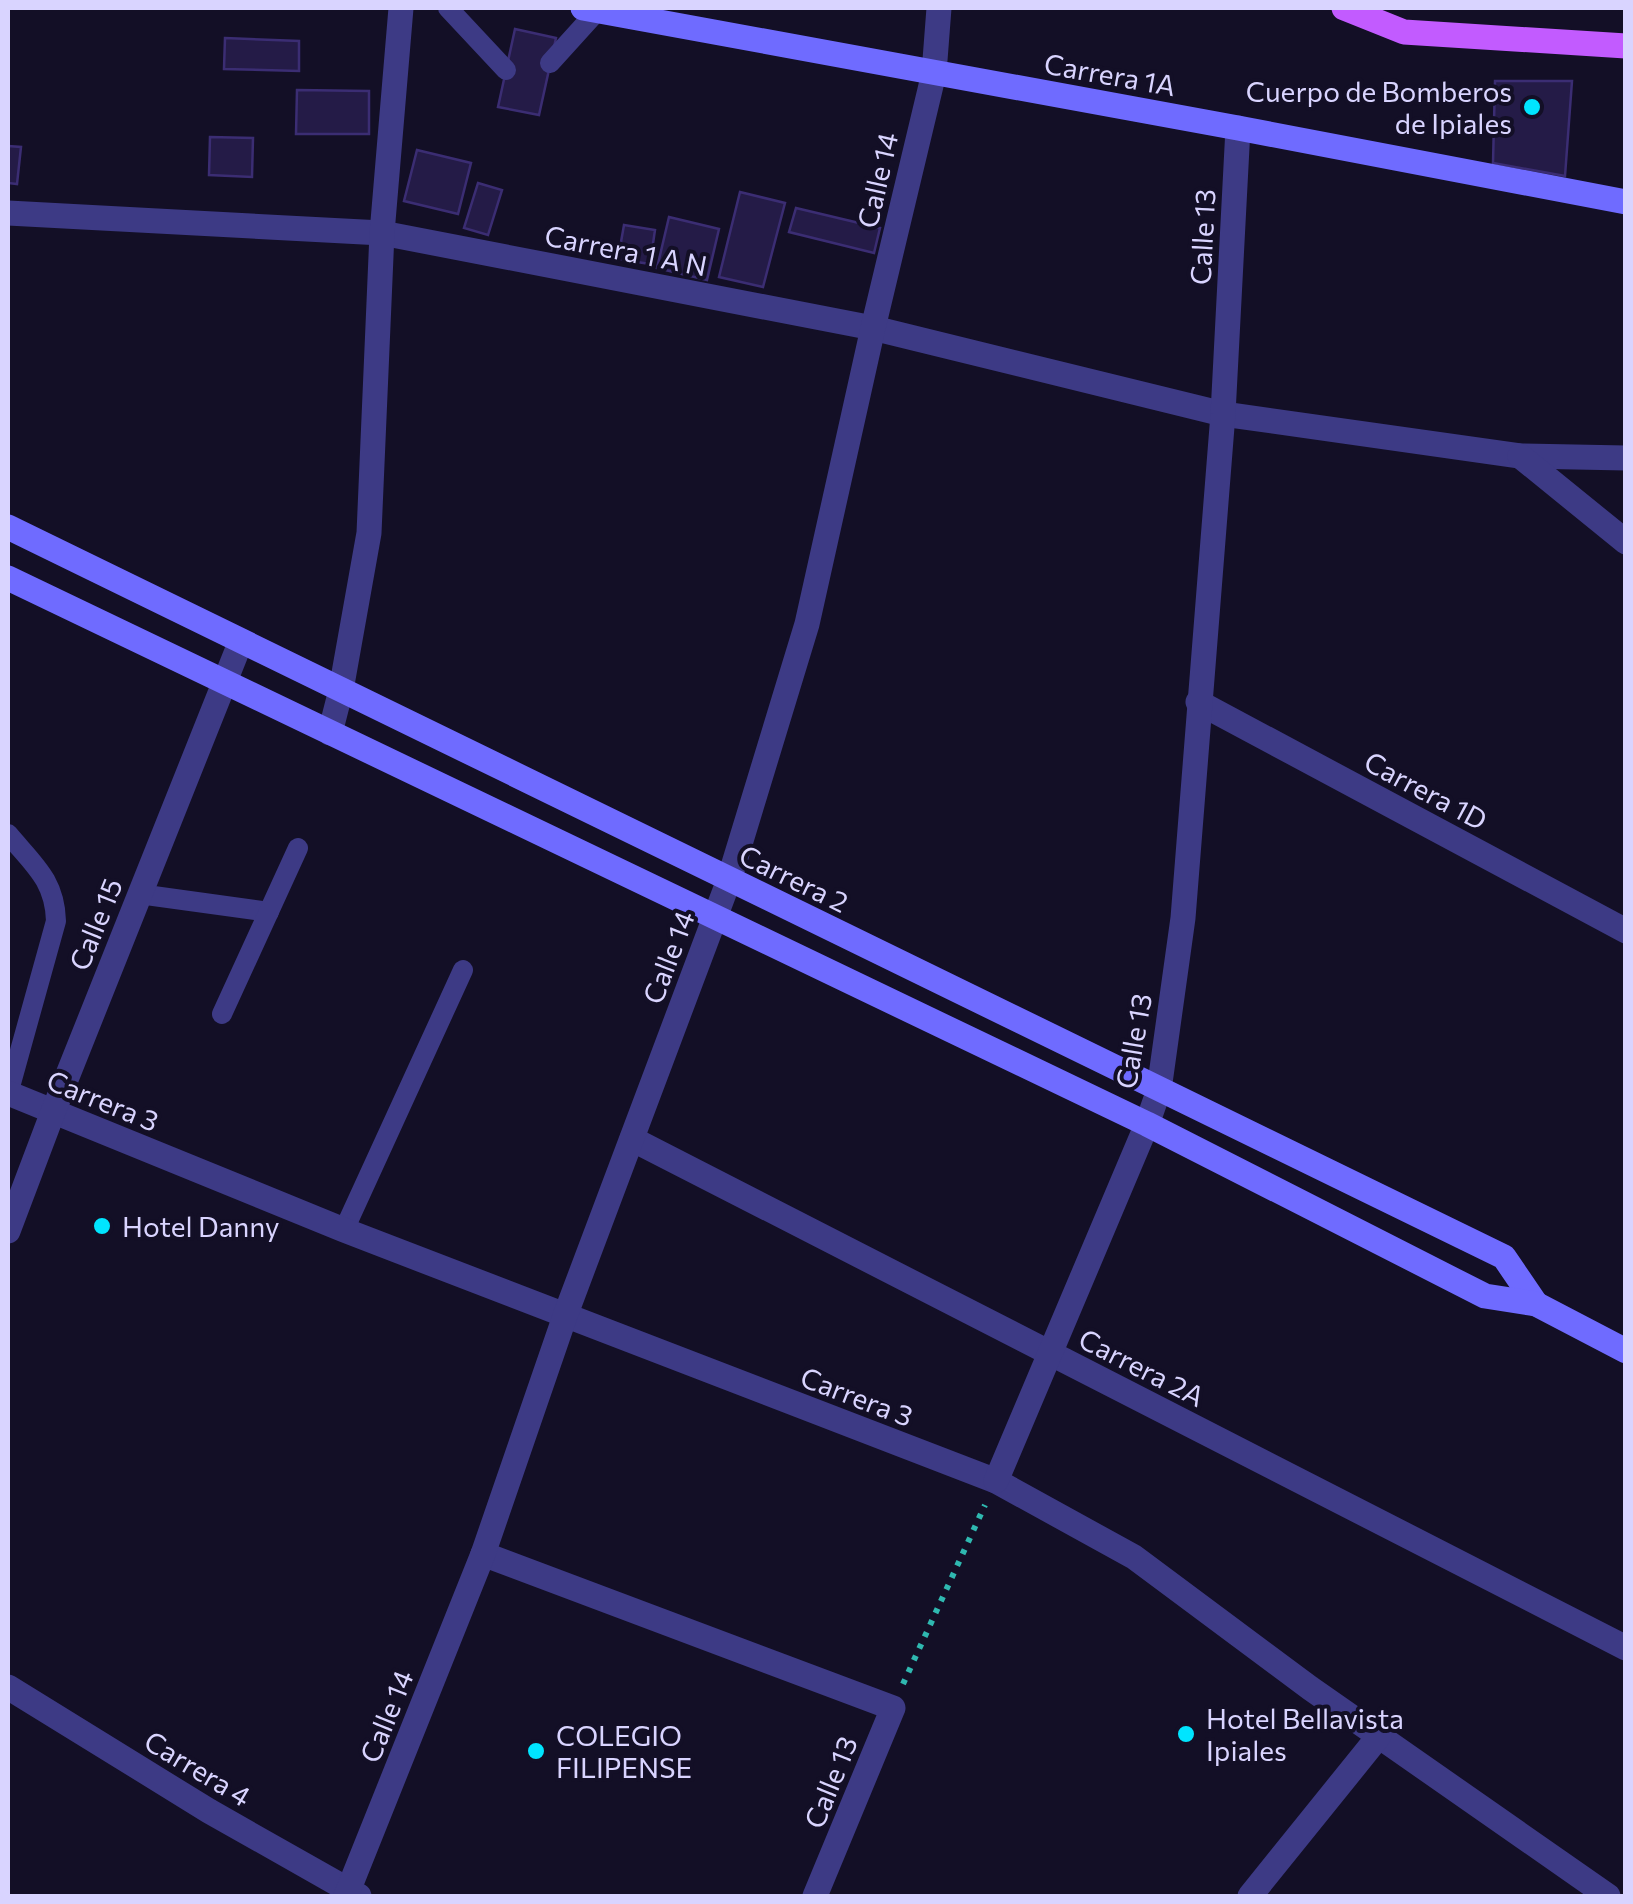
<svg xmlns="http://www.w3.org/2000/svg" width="1633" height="1904" font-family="Commissioner,sans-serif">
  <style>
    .building { fill: #241b47; stroke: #3b2d73; stroke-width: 2.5 }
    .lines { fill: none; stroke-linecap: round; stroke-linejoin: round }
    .path { stroke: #2fb8b0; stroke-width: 6; stroke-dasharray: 5 8; stroke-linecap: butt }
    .lane { stroke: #3d3a85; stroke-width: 20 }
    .street { stroke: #3d3a85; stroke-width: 25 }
    .secondary { stroke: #6f6bff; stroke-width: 25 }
    .primary { stroke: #c25bff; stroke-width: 25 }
    .poi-dot { fill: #00e5ff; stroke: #130f26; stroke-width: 4 }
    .labels { text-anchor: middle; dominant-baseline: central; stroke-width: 8; stroke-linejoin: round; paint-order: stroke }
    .street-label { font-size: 28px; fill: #d9d4ff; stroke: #130f26 }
    .poi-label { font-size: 28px; fill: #d9d4ff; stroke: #130f26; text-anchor: start }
  </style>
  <rect width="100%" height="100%" fill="#130f26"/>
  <!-- building -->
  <g class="building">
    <path d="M515,29L556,38L539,115L498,107Z"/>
    <path d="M225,38L299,41V71L224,69Z"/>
    <path d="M1495,81H1572L1565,176L1493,163Z"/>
    <path d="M297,90L369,91V134H296Z"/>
    <path d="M210,137L253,138L252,177L209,175Z"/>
    <path d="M8,146L21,147L17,184L8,183Z"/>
    <path d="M417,150L471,163L458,214L404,201Z"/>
    <path d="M478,183L502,190L488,235L464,228Z"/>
    <path d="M740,192L785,203L763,287L719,277Z"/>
    <path d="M796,208L880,228L874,253L789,232Z"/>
    <path d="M669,217L719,229L707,280L657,268Z"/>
    <path d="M624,225L655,230L650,264L618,259Z"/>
  </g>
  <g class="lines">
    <!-- path -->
    <path class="path" d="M903,1684L985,1505"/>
    <!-- lane -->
    <g class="lane">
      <path d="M448,8L506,70"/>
      <path d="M550,63L598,10"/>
      <path d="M8,834C33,864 55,880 56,921L8,1094"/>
      <path d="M139,894L269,912"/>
      <path d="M222,1014L298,848"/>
      <path d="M344,1230L463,970"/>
    </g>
    <!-- street -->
    <g class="street">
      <path d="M8,213L382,233L873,328L1223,414L1520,456L1626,458"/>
      <path d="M1520,456L1626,542"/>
      <path d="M1198,702L1626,931"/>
      <path d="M330,733L341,690L369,533L382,233L401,8"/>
      <path d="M8,1093L344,1230L996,1481L1134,1557L1310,1688L1608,1896"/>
      <path d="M632,1139L1626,1648"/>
      <path d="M8,1231L53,1112L241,641"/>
      <path d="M996,1481L1147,1124L1159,1090L1183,918L1223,414L1238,128"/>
      <path d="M483,1554L893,1708L815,1896"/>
      <path d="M8,1687L209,1811L359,1896"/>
      <path d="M346,1896L483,1554L565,1316L729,880L807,624L873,328L934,73L939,8"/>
      <path d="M1250,1896L1379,1736"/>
    </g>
    <!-- secondary -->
    <g class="secondary">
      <path d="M583,8L1238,128L1626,202"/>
      <path d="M8,527L1504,1257L1536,1304"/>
      <path d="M8,578L1147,1124L1485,1296L1536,1304L1626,1351"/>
    </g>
    <!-- primary -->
    <path class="primary" d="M1344,8L1404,32L1626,46"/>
  </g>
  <!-- markers -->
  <g class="poi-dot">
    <circle cx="1532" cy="107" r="10"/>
    <circle cx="102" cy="1226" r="10"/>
    <circle cx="1186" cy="1734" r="10"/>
    <circle cx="536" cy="1751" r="10"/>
  </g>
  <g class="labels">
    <!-- street labels -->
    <g class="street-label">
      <text transform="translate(1110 74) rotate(10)">Carrera 1A</text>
      <text transform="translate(877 180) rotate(-77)">Calle 14</text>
      <text transform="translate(1202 237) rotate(-87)">Calle 13</text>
      <text transform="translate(626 250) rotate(11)">Carrera 1 A N</text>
      <text transform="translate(1426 790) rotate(28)">Carrera 1D</text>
      <text transform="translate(794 878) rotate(26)">Carrera 2</text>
      <text transform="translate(95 924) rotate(-68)">Calle 15</text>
      <text transform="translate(668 957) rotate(-69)">Calle 14</text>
      <text transform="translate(1133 1041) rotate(-80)">Calle 13</text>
      <text transform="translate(103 1100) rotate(22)">Carrera 3</text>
      <text transform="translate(1142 1367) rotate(27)">Carrera 2A</text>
      <text transform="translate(857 1396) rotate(21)">Carrera 3</text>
      <text transform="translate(386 1716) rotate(-68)">Calle 14</text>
      <text transform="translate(198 1768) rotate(31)">Carrera 4</text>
      <text transform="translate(830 1782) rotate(-68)">Calle 13</text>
    </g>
    <!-- poi labels -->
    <g class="poi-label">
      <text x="1512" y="91" text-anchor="end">Cuerpo de Bomberos<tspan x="1512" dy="32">de Ipiales</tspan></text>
      <text x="122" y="1226">Hotel Danny</text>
      <text x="1206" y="1718">Hotel Bellavista<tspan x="1206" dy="32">Ipiales</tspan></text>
      <text x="556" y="1735">COLEGIO<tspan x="556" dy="32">FILIPENSE</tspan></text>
    </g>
  </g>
  <!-- border -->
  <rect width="1633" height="1904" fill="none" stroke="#d9d4ff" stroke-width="20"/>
</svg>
